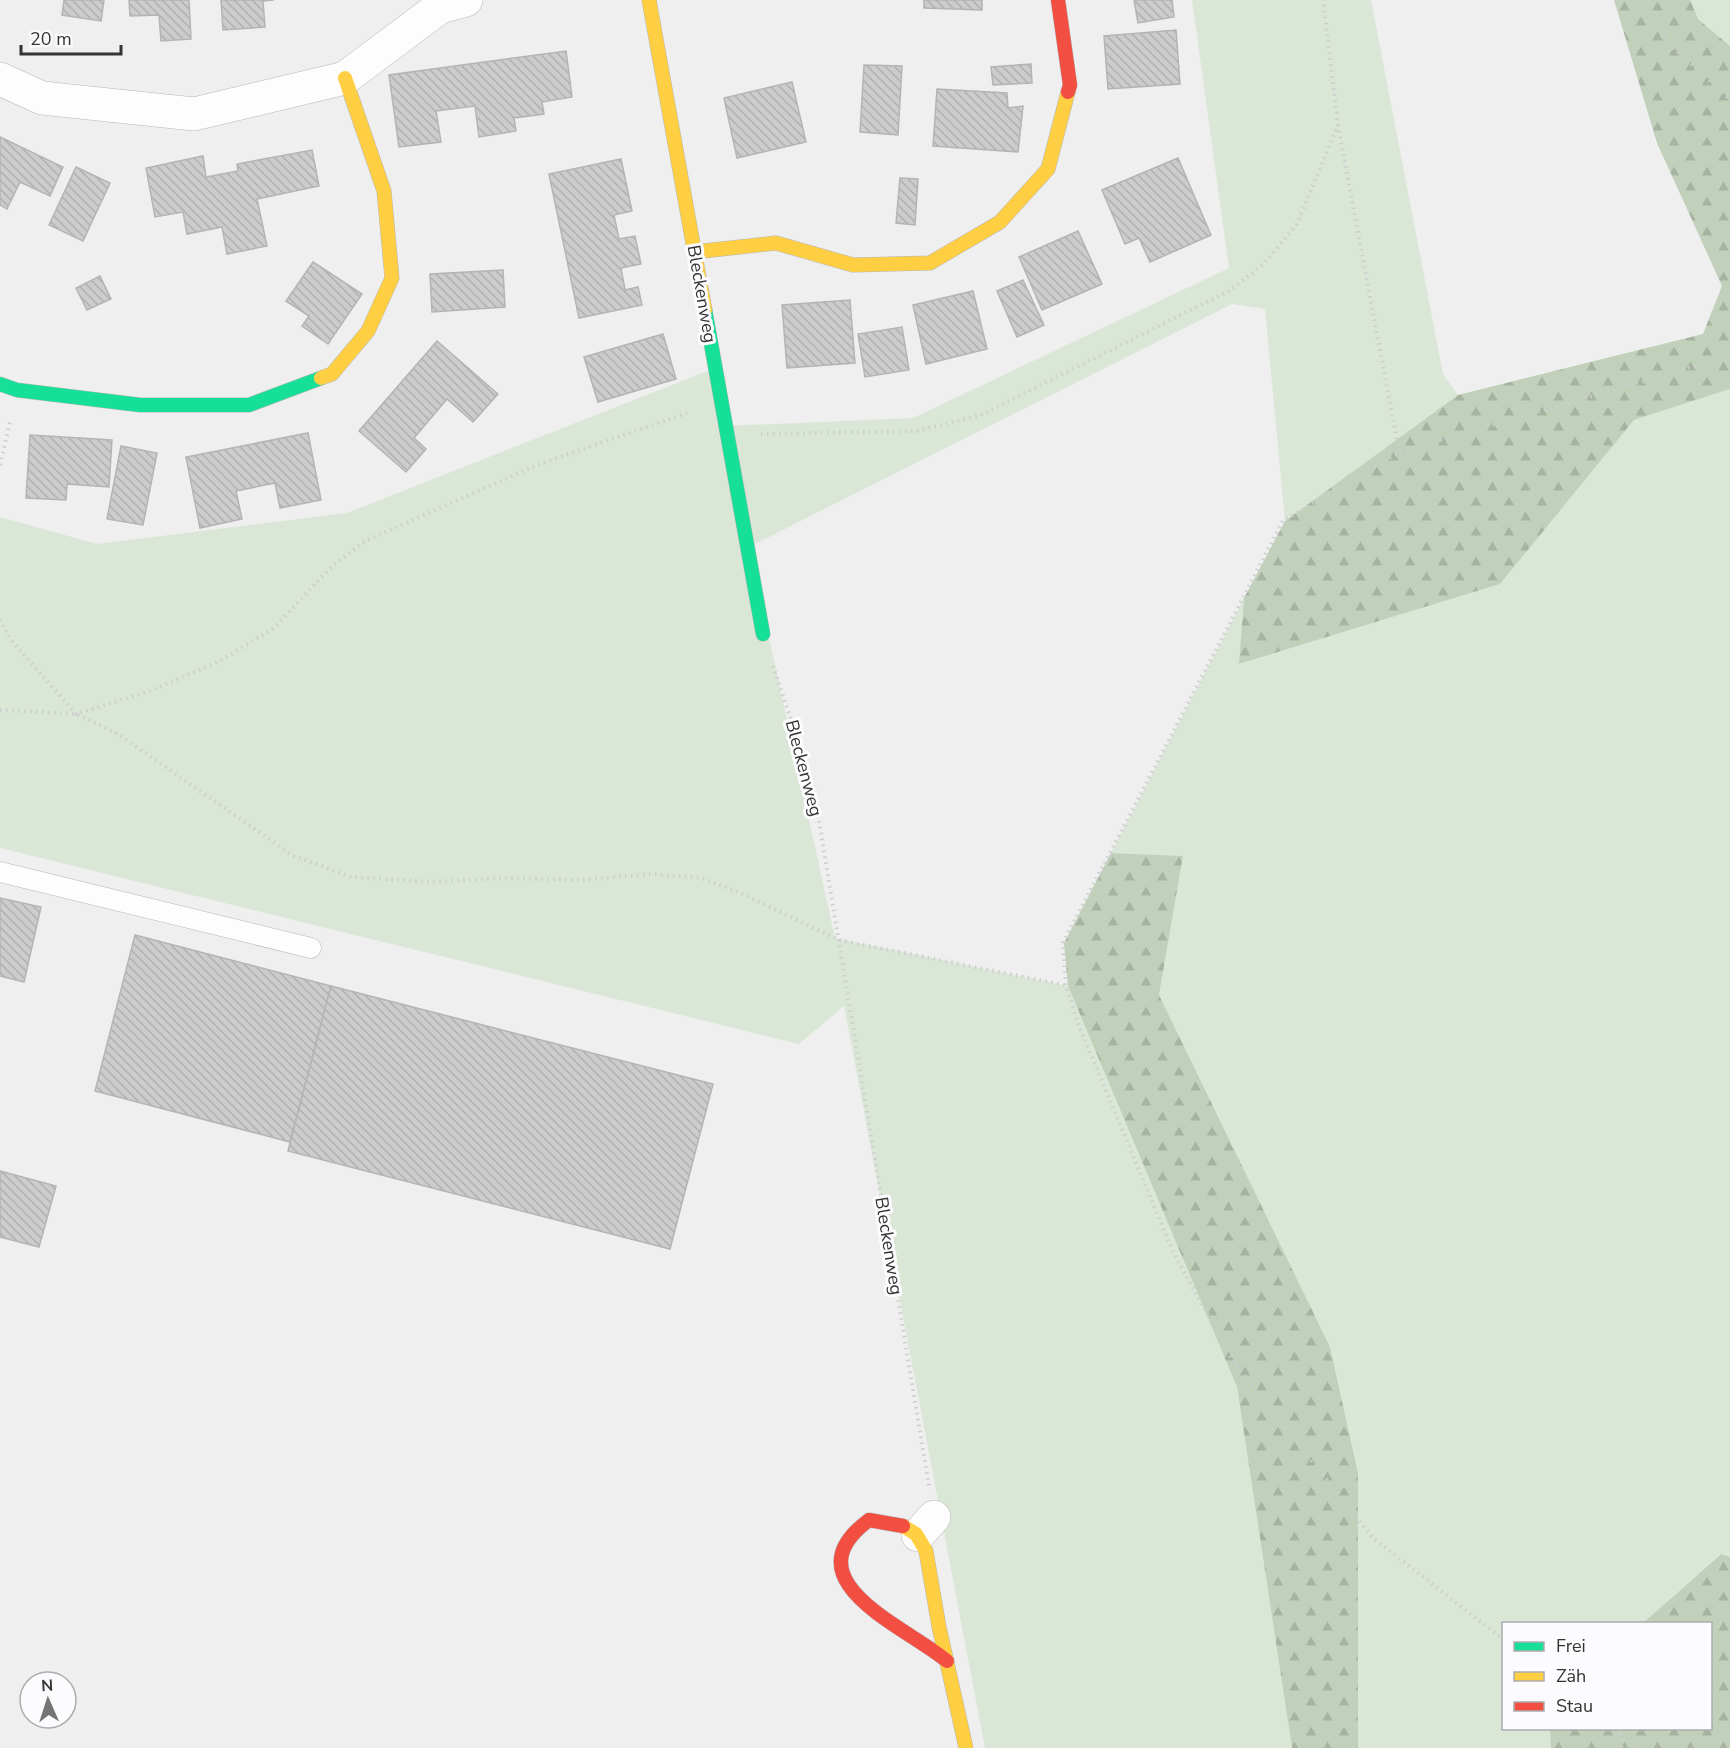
<svg xmlns="http://www.w3.org/2000/svg" width="1730" height="1748" font-family="'Nunito Sans',sans-serif">
  <style>
    .green { fill: #dae7d6 }
    .forest { fill: url(#forest-firs) }
    .building { fill: url(#building-back-hatch); stroke: #b4b4b5; stroke-width: 1.5 }
    .lines { fill: none; stroke-linecap: round; stroke-linejoin: round }
    .lane-casing { stroke: #b6b6b7; stroke-width: 21 }
    .street-casing { stroke: #b6b6b7; stroke-width: 34 }
    .fast-casing { stroke: #b6b6b7; stroke-width: 15 }
    .slow-casing { stroke: #b6b6b7; stroke-width: 15 }
    .jam-casing { stroke: #b6b6b7; stroke-width: 15 }
    .path { stroke: #cdcece; stroke-width: 4; stroke-dasharray: 1.5 4.5; stroke-linecap: butt }
    .lane { stroke: #fdfdfd; stroke-width: 20 }
    .street { stroke: #fdfdfd; stroke-width: 33 }
    .fast { stroke: #16e098; stroke-width: 14 }
    .slow { stroke: #ffcf43; stroke-width: 14 }
    .jam { stroke: #f24e42; stroke-width: 14 }
    .labels { text-anchor: middle; dominant-baseline: central; stroke-width: 6; stroke-linejoin: round; paint-order: stroke }
    .street-label { font-size: 18px; fill: #343435; stroke: #fcfcff }
  </style>
  <defs>
    <pattern id="forest-firs" width="22" height="20" patternUnits="userSpaceOnUse" patternTransform="scale(1.5)"><rect width="22" height="20" fill="#c0d0ba"/><path d="M5 1l3.5 6h-7zM16 11l3.5 6h-7z" fill="#a6b3a0"/></pattern>
    <pattern id="building-back-hatch" width="6" height="6" patternUnits="userSpaceOnUse" patternTransform="scale(1.5)"><rect width="6" height="6" fill="#cdcccd"/><path d="M-1 5l2 2M0 0l6 6M5-1l2 2" fill="none" stroke="#b1b0b1"/></pattern>
  </defs>
  <rect width="100%" height="100%" fill="#efeff0"/>
  <!-- green -->
  <g class="green">
    <path d="M1192,0H1371L1443,374L1458,395L1285,521L1265,309L1232,304L749,547L835,938L1068,986L1237,1387L1292,1748H985L844,1006L799,1044L0,848V517L97,544L347,513L715,368L724,426L913,418L1229,268Z"/>
    <path d="M1690,0H1730V46L1698,19Z"/>
    <path d="M1730,389V1557L1720,1554L1643,1623L1504,1624V1728L1550,1729L1551,1748H1358V1473L1330,1347L1159,995L1183,856L1111,853L1244,598L1240,664L1500,584L1634,420Z"/>
  </g>
  <!-- forest -->
  <g class="forest">
    <path d="M1614,0H1690L1698,19L1730,46V389L1634,420L1500,584L1239,664L1244,598L1285,521L1458,395L1703,334L1722,286L1657,143Z"/>
    <path d="M1111,853L1183,856L1159,995L1330,1347L1358,1473V1748H1292L1237,1387L1068,986L1064,943Z"/>
    <path d="M1721,1554L1730,1557V1748H1551L1550,1729L1710,1728V1624L1643,1623Z"/>
  </g>
  <!-- building -->
  <g class="building">
    <path d="M64,0H104L101,21L62,15Z"/>
    <path d="M129,0H189L191,39L161,41L159,15L130,16Z"/>
    <path d="M221,0H274L263,1L265,27L223,30Z"/>
    <path d="M924,0H982V10L924,8Z"/>
    <path d="M1134,0H1172L1174,17L1138,23Z"/>
    <path d="M1176,30L1180,84L1108,89L1104,36Z"/>
    <path d="M566,51L572,97L542,102L544,114L514,118L516,131L479,137L475,106L436,111L441,142L399,147L389,75Z"/>
    <path d="M1031,64L1032,83L993,85L991,67Z"/>
    <path d="M864,65L902,66L898,135L860,132Z"/>
    <path d="M792,82L806,142L737,158L724,98Z"/>
    <path d="M937,89L1007,93L1008,108L1023,106L1018,152L933,146Z"/>
    <path d="M0,137L63,167L50,196L20,182L7,209L0,205Z"/>
    <path d="M312,150L319,186L257,199L267,246L227,254L222,227L187,234L183,212L155,217L146,168L203,156L206,177L238,171L237,164Z"/>
    <path d="M1178,158L1211,235L1150,262L1139,238L1125,244L1102,190Z"/>
    <path d="M621,159L632,211L614,215L619,239L635,236L641,264L621,268L625,290L638,287L642,305L579,318L549,174Z"/>
    <path d="M76,167L110,183L83,241L49,225Z"/>
    <path d="M900,178L918,179L915,225L896,223Z"/>
    <path d="M1078,231L1102,284L1042,310L1019,257Z"/>
    <path d="M313,262L362,294L328,344L302,326L309,316L286,301Z"/>
    <path d="M503,270L505,307L432,312L430,274Z"/>
    <path d="M100,276L111,299L87,310L76,288Z"/>
    <path d="M1023,280L1044,325L1017,337L997,291Z"/>
    <path d="M973,291L987,349L926,364L913,305Z"/>
    <path d="M850,300L855,363L787,368L782,305Z"/>
    <path d="M902,327L909,370L865,377L858,334Z"/>
    <path d="M663,334L676,379L598,402L584,357Z"/>
    <path d="M437,341L498,394L473,422L447,399L414,438L426,449L406,472L359,431Z"/>
    <path d="M308,433L321,500L280,508L275,483L236,491L242,519L200,528L186,457Z"/>
    <path d="M30,435L112,440L109,487L67,484L66,500L26,498Z"/>
    <path d="M121,446L157,453L143,525L107,519Z"/>
    <path d="M0,898L41,907L24,982L0,976Z"/>
    <path d="M135,935L331,986L290,1142L95,1091Z"/>
    <path d="M331,986L713,1084L670,1249L288,1151Z"/>
    <path d="M0,1171L56,1186L39,1247L0,1237Z"/>
  </g>
  <g class="lines">
    <defs>
      <path id="lane" d="M0,872L311,948"/>
      <g id="street">
        <path d="M0,79L42,98L194,114L345,78L440,7L466,0"/>
        <path d="M918,1535L934,1517"/>
      </g>
      <g id="fast">
        <path d="M705,310L763,634"/>
        <path d="M0,384L17,390L140,405H249L321,378"/>
      </g>
      <g id="slow">
        <path d="M649,0L705,310"/>
        <path d="M694,252L776,243L853,265L930,263L1000,222L1048,169L1068,92"/>
        <path d="M321,378L332,374L368,331L392,278L384,191L345,78"/>
        <path d="M903,1526L916,1534L926,1551L939,1627L966,1748"/>
      </g>
      <g id="jam">
        <path d="M1058,0L1070,85L1068,92"/>
        <path d="M903,1526L869,1520C787,1581 907,1627 947,1661"/>
      </g>
    </defs>
    <!-- lane casing -->
    <use href="#lane" class="lane-casing"/>
    <!-- street casing -->
    <use href="#street" class="street-casing"/>
    <!-- fast casing -->
    <use href="#fast" class="fast-casing"/>
    <!-- slow casing -->
    <use href="#slow" class="slow-casing"/>
    <!-- jam casing -->
    <use href="#jam" class="jam-casing"/>
    <!-- path -->
    <g class="path">
      <path d="M1649,0L1670,45L1730,100"/>
      <path d="M1338,125L1399,452"/>
      <path d="M761,434L917,431L981,415L1229,291L1264,264L1297,224L1338,125L1323,0"/>
      <path d="M0,465L10,422"/>
      <path d="M0,620L11,640L76,714L150,691L218,662L274,628L331,567L365,541L537,465L690,412"/>
      <path d="M773,666L813,785L929,1486"/>
      <path d="M0,710L76,714L118,734L292,855L351,877L430,882L502,878L581,880L651,874L701,878L738,892L839,940L1065,985"/>
      <path d="M1504,1640L1373,1538L1235,1364L1174,1254L1079,1026L1066,985L1063,943L1283,521L1399,452L1730,356"/>
      <path d="M1616,1728L1637,1748"/>
      <path d="M1621,1734L1622,1748"/>
    </g>
    <!-- lane -->
    <use href="#lane" class="lane"/>
    <!-- street -->
    <use href="#street" class="street"/>
    <!-- fast -->
    <use href="#fast" class="fast"/>
    <!-- slow -->
    <use href="#slow" class="slow"/>
    <!-- jam -->
    <use href="#jam" class="jam"/>
  </g>
  <g class="labels">
    <!-- street labels -->
    <g class="street-label">
      <text transform="translate(702 294) rotate(80)">Bleckenweg</text>
      <text transform="translate(804 768) rotate(75)">Bleckenweg</text>
      <text transform="translate(889 1246) rotate(81)">Bleckenweg</text>
    </g>
  </g>
  <!-- legend -->
  <rect x="1502" y="1622" width="210" height="108" fill="#fcfcff" stroke="#acacae" stroke-width="1.5"/>
  <rect x="1514" y="1642" width="30" height="9" fill="#16e098" stroke="#acacae" stroke-width="1.5"/>
  <text x="1556" y="1652" font-size="18" fill="#343435">Frei</text>
  <rect x="1514" y="1672" width="30" height="9" fill="#ffcf43" stroke="#acacae" stroke-width="1.5"/>
  <text x="1556" y="1682" font-size="18" fill="#343435">Zäh</text>
  <rect x="1514" y="1702" width="30" height="9" fill="#f24e42" stroke="#acacae" stroke-width="1.5"/>
  <text x="1556" y="1712" font-size="18" fill="#343435">Stau</text>
  <!-- north arrow -->
  <g transform="translate(48 1700) rotate(357)"><circle r="28" fill="#fcfcff" stroke="#acacae" stroke-width="1.5"/>
  <path d="M0-4.5L10 22L0 15L-10 22Z" fill="#757576"/>
  <text y="-9" font-size="16" font-weight="bold" text-anchor="middle" fill="#343435">N</text>
  </g>
  <!-- scale -->
  <path d="M21 45v9h100v-9" fill="none" stroke="#343435" stroke-width="3"/>
  <text x="30" y="45" font-size="18" fill="#343435" stroke="#fcfcff" stroke-width="4.5" paint-order="stroke">20 m</text>
</svg>
